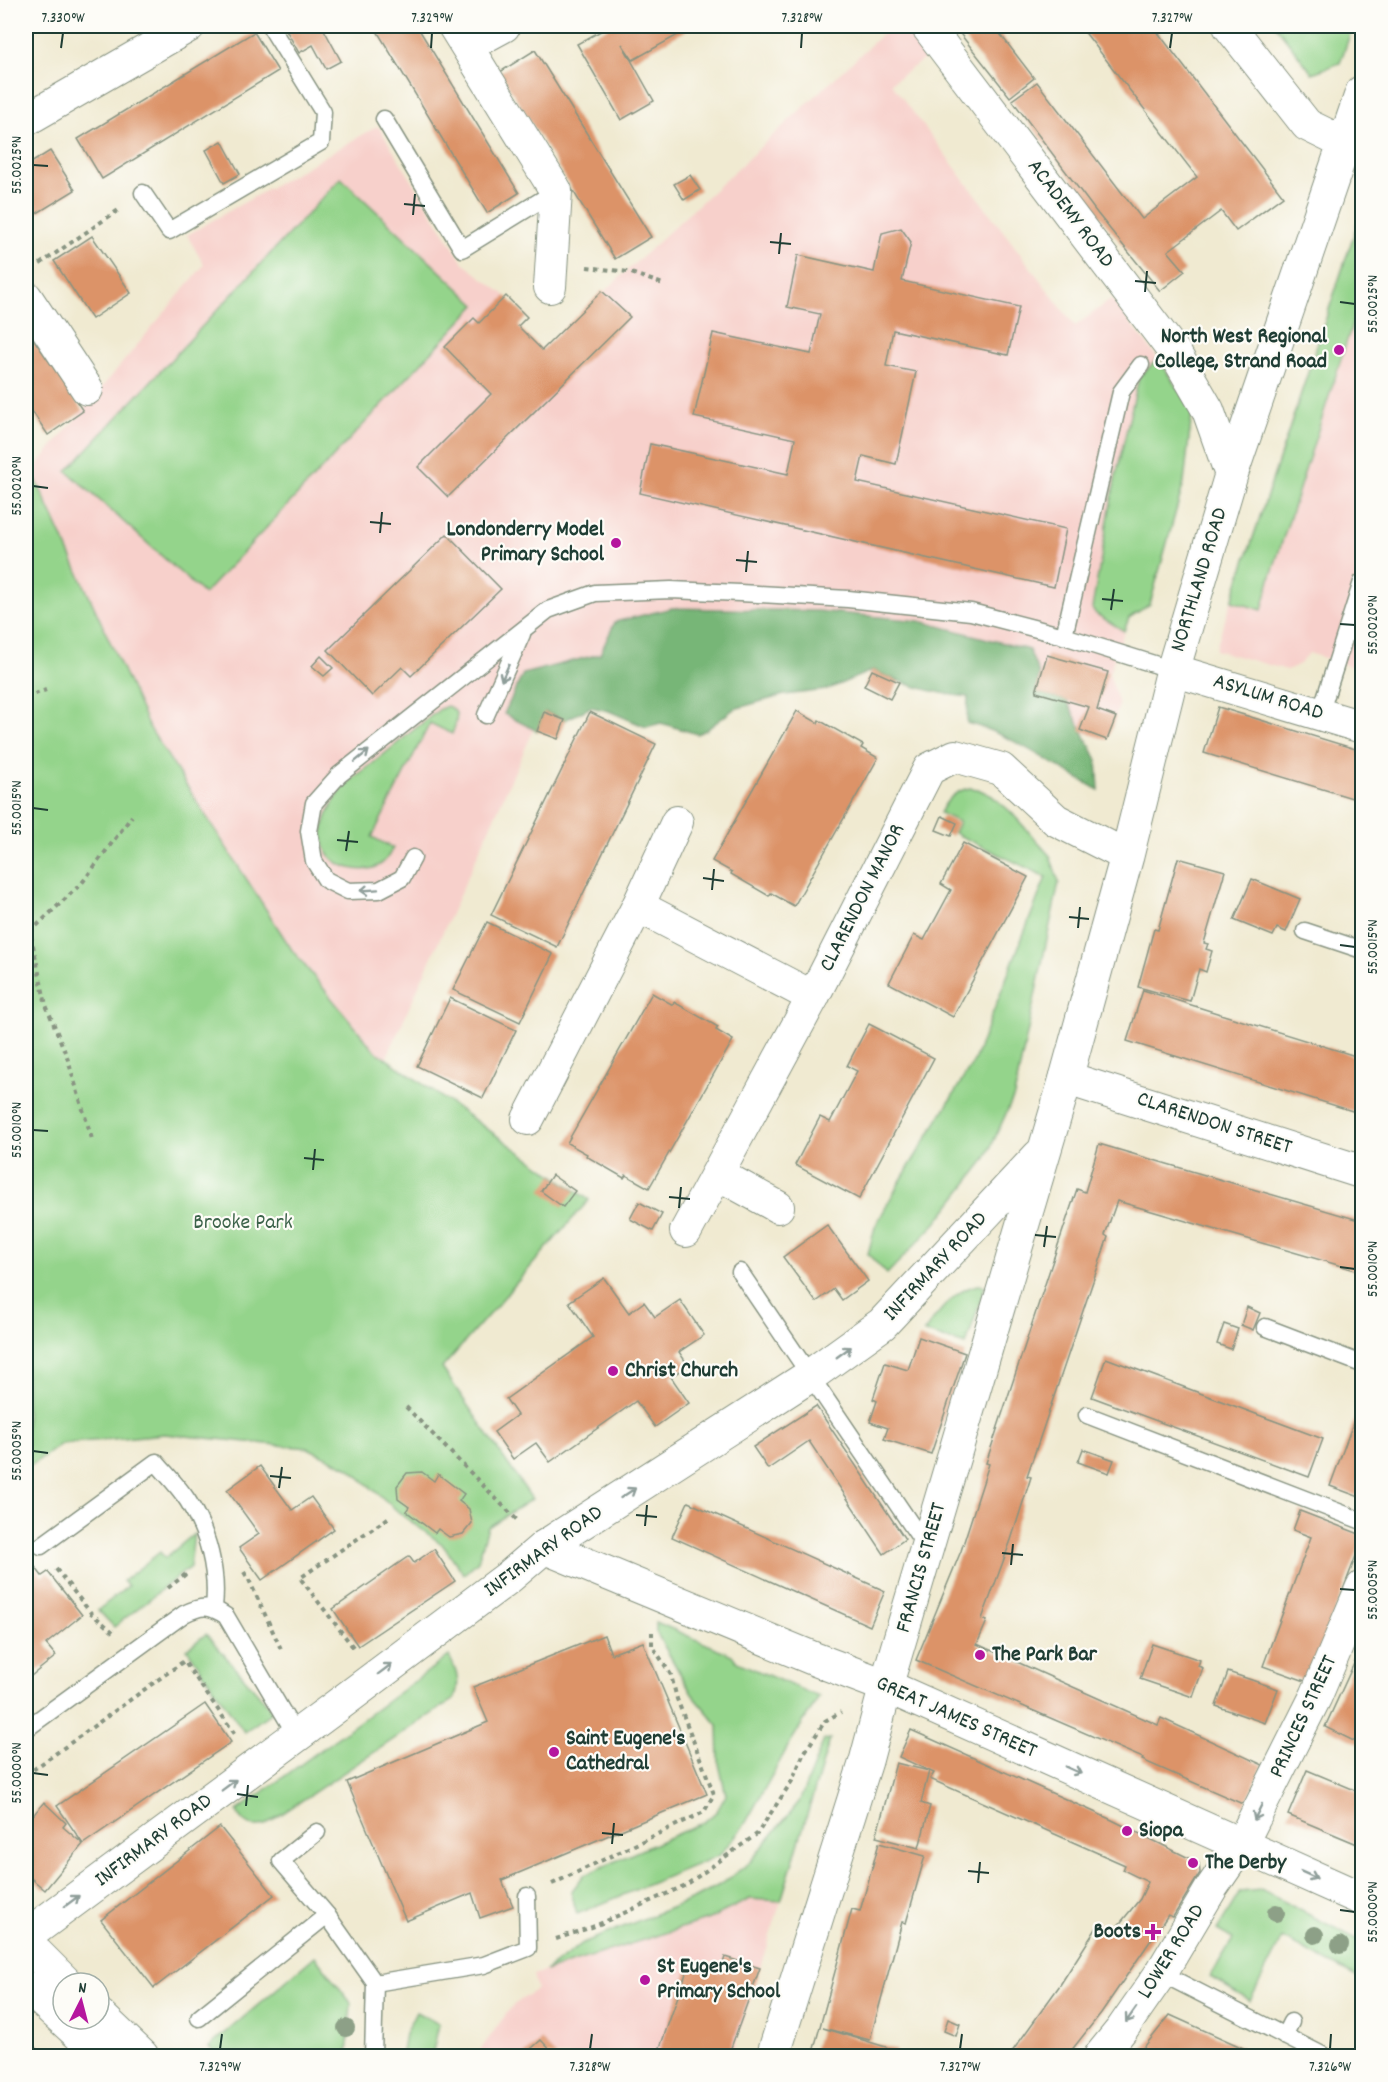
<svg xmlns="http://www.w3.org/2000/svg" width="1388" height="2082" font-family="Dekko,sans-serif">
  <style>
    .built { fill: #f7d0cb }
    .green { fill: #94d48b; stroke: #5a8860; stroke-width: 1.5 }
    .forest { fill: #77b677; stroke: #4b7a56; stroke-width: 1.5 }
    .building { fill: #dc9367 }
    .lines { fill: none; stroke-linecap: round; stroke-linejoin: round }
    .service-casing { stroke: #889482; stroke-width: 19 }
    .minor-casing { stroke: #889482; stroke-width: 34 }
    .secondary-casing { stroke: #889482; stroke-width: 35 }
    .path { stroke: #889482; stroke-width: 4; stroke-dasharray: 4.5 4.5; stroke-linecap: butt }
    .service { stroke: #fff; stroke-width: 16 }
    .minor { stroke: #fff; stroke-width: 32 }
    .secondary { stroke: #fff; stroke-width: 33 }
    .tree { fill: #8da087 }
    .oneway { stroke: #8f9e9a }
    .ticks { fill: none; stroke: #1f3d34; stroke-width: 2 }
    .poi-dot { fill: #b5179e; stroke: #fdfcf7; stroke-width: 2 }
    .labels { text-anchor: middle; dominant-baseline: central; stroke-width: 4.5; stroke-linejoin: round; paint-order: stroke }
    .street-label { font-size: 22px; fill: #1f3d34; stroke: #fdfcf7 }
    .poi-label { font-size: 22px; font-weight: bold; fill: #1f3d34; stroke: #fdfcf7; text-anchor: start }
    .park-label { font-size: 22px; fill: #3c634a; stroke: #fdfcf7 }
    .neatline { fill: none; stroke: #1f3d34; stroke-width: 2 }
    .ticks-label { font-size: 15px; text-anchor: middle; fill: #1f3d34 }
  </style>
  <rect width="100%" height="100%" fill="#fdfcf7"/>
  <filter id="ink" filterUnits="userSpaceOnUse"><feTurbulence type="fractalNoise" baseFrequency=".0167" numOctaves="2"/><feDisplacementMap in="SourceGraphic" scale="12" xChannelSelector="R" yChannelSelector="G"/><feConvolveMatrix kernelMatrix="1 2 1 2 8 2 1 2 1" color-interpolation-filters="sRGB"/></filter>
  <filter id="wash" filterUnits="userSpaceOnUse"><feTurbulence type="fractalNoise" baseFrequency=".008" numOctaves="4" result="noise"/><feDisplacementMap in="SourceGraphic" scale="24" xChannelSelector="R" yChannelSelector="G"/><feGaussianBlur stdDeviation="1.35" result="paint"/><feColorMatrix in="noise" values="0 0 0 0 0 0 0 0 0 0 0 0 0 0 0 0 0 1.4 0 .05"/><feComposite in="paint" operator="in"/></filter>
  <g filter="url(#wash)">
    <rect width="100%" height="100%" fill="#f0ead1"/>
    <!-- built -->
    <g class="built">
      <path d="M891,26H903L927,57L891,83L1075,326L1112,299L1153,352L1185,399L1184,482L1150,604L1129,618L1109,673L1119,705L1107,740L816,642L545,704L386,1059L374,1050L292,950L149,727L32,471L204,265L187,235L378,126L463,263L506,296L518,326L542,350L602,291L604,292Z"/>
      <path d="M1362,207V670L1309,653L1300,664L1287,670L1215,650Z"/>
      <path d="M750,1899L781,1901L732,2056H476L512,2006L537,1989L533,1975L709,1919Z"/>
    </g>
    <!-- green -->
    <g class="green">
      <path d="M1276,26H1353L1340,63L1312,73Z"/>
      <path d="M341,178L476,305L204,594L67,471Z"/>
      <path d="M1358,222L1362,223V294L1271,576L1262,610L1232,601Z"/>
      <path d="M1158,359L1185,399L1192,413L1184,482L1150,604L1129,618L1124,631L1096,614L1092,608L1116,475L1139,377Z"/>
      <path d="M26,461L32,471L149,727L292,950L374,1050L589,1200L442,1368L532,1499L488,1527L478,1561L464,1574L442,1544L403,1516L349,1468L308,1448L164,1434L61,1444L26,1469Z"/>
      <path d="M447,706C462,711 456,723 452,734L430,723L372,837L393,848C389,855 386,862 378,866C362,874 334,868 326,850C316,830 332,802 344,787C351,778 363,771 372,764C395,745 417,727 440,709Z"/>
      <path d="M970,788L978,789L992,796L1011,812L1050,856L1059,882L1014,1096L985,1160L936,1223L887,1274L868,1254L875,1227L898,1185L974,1061L1046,877L954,833L959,822L940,813C947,799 955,791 970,788Z"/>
      <path d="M977,1285L985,1286L966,1345L924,1332C938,1313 953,1291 977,1285Z"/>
      <path d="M194,1534L190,1567L114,1627L98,1610L128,1586L123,1581L160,1552L165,1558Z"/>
      <path d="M656,1622L732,1655L737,1662L819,1697L790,1743L745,1824L720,1855L577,1914L571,1892L584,1875L704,1822L717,1811L726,1795L719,1764L718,1725L692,1694L656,1632Z"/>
      <path d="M206,1634L273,1711L244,1732L187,1649Z"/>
      <path d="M449,1656C457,1671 461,1683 454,1699L265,1825C252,1828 242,1824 237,1811Z"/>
      <path d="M830,1739L781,1901L750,1899L709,1919L545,1971L583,1943L693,1899L723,1883L750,1862L799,1802L824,1740Z"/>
      <path d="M1261,1890L1362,1942V1980L1282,1938L1250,2001L1210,1977L1233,1939L1217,1930L1240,1892Z"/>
      <path d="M315,1956L351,2003L347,2056H218L209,2047Z"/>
      <path d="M416,2012L439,2024L432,2056H401L405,2034Z"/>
    </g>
    <!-- forest -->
    <path class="forest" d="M672,608L818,611L920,621L1029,650L1039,674L1036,692L1067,701L1097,760L1099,790C1054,767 1017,736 967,723L968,697C932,693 905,685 873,670L826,690L784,695L734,709L706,730L697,734L661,723L646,727L609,711L591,707L565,720L545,712L537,731L504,714L523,674L600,654L615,622Z"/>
    <g id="blocks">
      <!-- building -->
      <g class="building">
        <path d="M284,26H322L341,61L326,69L313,45L299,53Z"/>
        <path d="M374,26H417L519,193L487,213Z"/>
        <path d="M610,26H694L633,60L622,44L654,101L621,120L577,44Z"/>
        <path d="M954,26H994L1034,78L1010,97Z"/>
        <path d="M1080,26H1153L1283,196L1236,231L1221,211L1168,251L1185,271L1160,291L1097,213L1012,100L1037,82L1142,219L1197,177Z"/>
        <path d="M254,32L278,71L102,179L78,139Z"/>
        <path d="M535,50L651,237L615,259L500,72Z"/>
        <path d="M222,141L240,174L224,183L206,150Z"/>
        <path d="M50,151L75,190L26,220V166Z"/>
        <path d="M690,175L700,190L684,200L674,184Z"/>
        <path d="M901,228L911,242L902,281L1019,307L1008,355L893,330L886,366L916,372L896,464L863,456L857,482L1066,529L1054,587L640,493L650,444L788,474L795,439L694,417L713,333L811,354L820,314L787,307L798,255L874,272L882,233Z"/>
        <path d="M92,236L131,293L92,319L54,261Z"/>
        <path d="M602,291L630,317L448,497L418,467L491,394L445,347L474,318L479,323L506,296L527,317L518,326L542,350Z"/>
        <path d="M26,328L83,411L48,435L26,402Z"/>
        <path d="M447,534L501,589L411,676L402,667L372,696L328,650Z"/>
        <path d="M1047,655L1108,672L1097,710L1116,717L1107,740L1080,730L1089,707L1036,692Z"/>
        <path d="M321,656L333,668L324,676L312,666Z"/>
        <path d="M872,670L899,682L890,699L864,686Z"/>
        <path d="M1218,707L1362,751V801L1204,753Z"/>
        <path d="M797,711L818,723L819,720L863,745L861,748L878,758L794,906L771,893L769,896L731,874L732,872L712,861Z"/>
        <path d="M544,712L565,720L558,739L537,731Z"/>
        <path d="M590,712L656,744L557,947L491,915Z"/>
        <path d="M942,816L957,823L951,836L936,830Z"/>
        <path d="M963,843L1028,877L953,1017L889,983L914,935L924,940L951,890L941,884Z"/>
        <path d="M1178,858L1225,871L1204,943L1208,944L1206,949L1212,951L1206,972L1199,969L1190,1001L1138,987L1154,929L1158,930Z"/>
        <path d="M1252,879L1300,899L1286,932L1277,928L1273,936L1234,920Z"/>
        <path d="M487,922L553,954L520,1022L453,990Z"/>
        <path d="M1143,990L1362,1058V1114L1127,1041Z"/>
        <path d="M652,993L673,1005L674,1002L718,1027L716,1030L733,1040L649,1188L626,1175L624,1178L586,1156L587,1154L567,1143Z"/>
        <path d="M450,998L516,1030L483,1098L417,1066Z"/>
        <path d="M869,1024L934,1058L859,1199L795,1165L820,1117L830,1122L857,1071L847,1066Z"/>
        <path d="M1099,1144L1362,1221V1272L1117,1201L1105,1235L1108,1237L1027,1476L1031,1477L1011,1540L982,1619L987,1621L977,1644L1158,1725L1161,1718L1263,1765L1245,1805L1142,1760L1143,1758L916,1660L961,1551L989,1464L986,1463L1055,1254L1077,1189L1085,1192Z"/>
        <path d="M552,1175L575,1191L563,1207L541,1191Z"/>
        <path d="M639,1202L662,1214L653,1231L630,1219Z"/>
        <path d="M827,1225L868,1281L842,1300L834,1289L816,1302L783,1257Z"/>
        <path d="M604,1278L629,1313L644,1302L655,1317L680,1300L704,1335L679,1352L688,1365L671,1377L689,1403L655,1427L636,1401L550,1462L536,1443L513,1459L494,1432L517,1415L506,1399L593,1337L569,1302Z"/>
        <path d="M1247,1307L1260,1313L1253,1330L1241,1325Z"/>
        <path d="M1224,1324L1238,1329L1231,1349L1217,1344Z"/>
        <path d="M919,1337L965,1353L931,1454L884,1439L888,1428L870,1422L877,1401L873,1399L885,1363L908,1370Z"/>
        <path d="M1106,1358L1323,1439L1309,1477L1092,1397Z"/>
        <path d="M1362,1399V1498L1330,1486Z"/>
        <path d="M816,1406L905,1539L884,1554L809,1441L768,1469L753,1447Z"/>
        <path d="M1083,1449L1114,1460L1109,1473L1078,1462Z"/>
        <path d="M260,1466L292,1510L311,1497L334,1529L262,1580L239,1548L259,1534L227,1490Z"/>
        <path d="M422,1472L434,1481L438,1474L464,1494L459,1501L469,1509L472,1523L463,1534L449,1537L438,1529L435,1533L406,1511L409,1507L398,1499L397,1486L407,1473Z"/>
        <path d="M688,1502L885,1591L870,1626L672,1537Z"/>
        <path d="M1300,1511L1362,1535V1540L1308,1682L1263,1666L1311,1537L1293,1530Z"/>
        <path d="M434,1549L455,1581L358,1646L333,1609L409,1556L414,1563Z"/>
        <path d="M26,1555L42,1576L48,1572L82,1615L46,1644L56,1656L26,1680Z"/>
        <path d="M604,1635L611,1654L643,1642L707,1794L502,1880L513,1906L480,1918L472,1893L406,1921L347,1782L488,1722L473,1687Z"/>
        <path d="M1152,1644L1200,1660L1198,1666L1203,1668L1193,1697L1140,1679Z"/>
        <path d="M1362,1646V1745L1325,1727Z"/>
        <path d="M1228,1672L1278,1689L1265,1723L1216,1706Z"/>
        <path d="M205,1704L231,1742L83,1844L45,1890L26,1874V1824L44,1802L66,1823L63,1827L83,1844L57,1806Z"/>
        <path d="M911,1730L1112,1820L1199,1863L1200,1873L1173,1917L1168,1915L1101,2013L1067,2056H1009L1060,1985L1099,1924L1112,1933L1140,1899L1148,1882L1123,1870L1125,1865L930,1779L934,1773L899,1757Z"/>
        <path d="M896,1763L929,1771L921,1803L930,1806L919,1848L876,1837Z"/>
        <path d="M1307,1770L1362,1793V1846L1288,1815Z"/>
        <path d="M220,1827L274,1895L154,1988L101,1920Z"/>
        <path d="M879,1843L925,1856L906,1923L902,1922L870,2040L823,2028L896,2050L895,2056H812L852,1909L860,1911Z"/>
        <path d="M725,1957L760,1968L728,2056H657L690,1962L720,1973Z"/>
        <path d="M1170,2015L1261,2056H1137Z"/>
        <path d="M948,2019L960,2024L956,2036L944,2031Z"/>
        <path d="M26,2039L44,2056H26Z"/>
        <path d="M541,2040L556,2056H523Z"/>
      </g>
    </g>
  </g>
  <g filter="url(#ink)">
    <use href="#blocks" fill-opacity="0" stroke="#889482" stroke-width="1.5"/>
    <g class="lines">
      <defs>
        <g id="service">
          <path d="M384,119L462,249L556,191"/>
          <path d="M143,193L169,231L321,142L323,112L270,26"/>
          <path d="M1064,636L1121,392L1141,365"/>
          <path d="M1320,714L1362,582"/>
          <path d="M486,715L522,634"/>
          <path d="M413,858L402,878L379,890L348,891L326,880L314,861L309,831L314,803L339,775L548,610L595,593L671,590L740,593L848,599L971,612L1064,636L1173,670"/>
          <path d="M1305,931L1362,950"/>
          <path d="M740,1272L927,1548"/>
          <path d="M1265,1327L1362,1364"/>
          <path d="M1087,1415L1362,1521"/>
          <path d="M41,1546L156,1462C166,1474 179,1487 188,1501C208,1532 218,1571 214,1607"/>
          <path d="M26,1729L184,1614C202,1605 210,1605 226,1616L296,1735"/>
          <path d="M317,1832L281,1861L327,1915L375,1983L484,1965L528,1948L527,1896"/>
          <path d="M1161,1973L1324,2056"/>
          <path d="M199,2018L327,1915"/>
          <path d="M1284,2036L1291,2022"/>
          <path d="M373,2056L375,1983"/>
        </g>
        <g id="minor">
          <path d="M454,26L556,191L550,287"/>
          <path d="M927,26L1175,353L1208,410L1231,475"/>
          <path d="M1229,26L1307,125L1346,144"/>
          <path d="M467,46L504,26"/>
          <path d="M26,120L189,26"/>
          <path d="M26,297L87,389"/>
          <path d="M1173,670L1362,727"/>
          <path d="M638,906L813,997"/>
          <path d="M528,1119L638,906L677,822"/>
          <path d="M718,1174L778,1207"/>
          <path d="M686,1231L813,997L929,769L955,756L1001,769L1056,820L1127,856"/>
          <path d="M1100,2056L1122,2029L1161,1973L1212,1887L1241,1845L1316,1696L1362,1587"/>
        </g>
        <g id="secondary">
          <path d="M1066,1078L1362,1172"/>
          <path d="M544,1547L817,1660L886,1686L1362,1899"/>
          <path d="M26,1936L334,1708L509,1577L544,1547L811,1375L882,1324L1039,1156"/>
          <path d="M26,1943L66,1983"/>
          <path d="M26,1988L30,1989L103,2056"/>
          <path d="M99,2015L142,2056"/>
          <path d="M773,2056L866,1761L886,1686L1066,1078L1127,856L1173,670L1231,475L1362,92"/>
        </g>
      </defs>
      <!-- service casing -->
      <use href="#service" class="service-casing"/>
      <!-- minor casing -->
      <use href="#minor" class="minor-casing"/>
      <!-- secondary casing -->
      <use href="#secondary" class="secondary-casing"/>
      <!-- path -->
      <g class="path">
        <path d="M40,264L120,209"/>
        <path d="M587,267L628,272L663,284"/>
        <path d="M26,697L46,690"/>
        <path d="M26,929L30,932L46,1005L67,1057L92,1139"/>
        <path d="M30,932L82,883L132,816"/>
        <path d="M406,1407L519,1522"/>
        <path d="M56,1569L91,1613L113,1632"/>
        <path d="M244,1572L249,1580L281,1649"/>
        <path d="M168,1588L186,1574"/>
        <path d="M353,1647L300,1578L388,1518"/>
        <path d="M26,1775L184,1661L237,1737"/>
        <path d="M552,1884L704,1812L714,1794L677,1699L671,1675L652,1645V1632"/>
        <path d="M556,1939L595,1926L686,1885L757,1834L792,1781L803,1755L825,1721L841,1712"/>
      </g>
      <!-- service -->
      <use href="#service" class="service"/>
      <!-- minor -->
      <use href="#minor" class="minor"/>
      <!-- secondary -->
      <use href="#secondary" class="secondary"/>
    </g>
    <!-- trees -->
    <g class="tree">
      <circle cx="1276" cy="1913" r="9"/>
      <circle cx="1315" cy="1935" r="9"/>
      <circle cx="1340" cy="1945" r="9"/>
      <circle cx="346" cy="2028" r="9"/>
    </g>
    <!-- one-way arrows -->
    <defs><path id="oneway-shaft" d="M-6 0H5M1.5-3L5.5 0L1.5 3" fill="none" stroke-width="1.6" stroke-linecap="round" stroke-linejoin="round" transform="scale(1.5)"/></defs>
    <g class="oneway">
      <use href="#oneway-shaft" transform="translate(505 673) rotate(114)"/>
      <use href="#oneway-shaft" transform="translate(362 756) rotate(-39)"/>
      <use href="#oneway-shaft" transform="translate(369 890) rotate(176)"/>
      <use href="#oneway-shaft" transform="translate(844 1352) rotate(-36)"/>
      <use href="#oneway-shaft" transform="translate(628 1493) rotate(-33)"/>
      <use href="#oneway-shaft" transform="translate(385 1669) rotate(-37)"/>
      <use href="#oneway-shaft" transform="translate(1073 1770) rotate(24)"/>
      <use href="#oneway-shaft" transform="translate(229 1785) rotate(-37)"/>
      <use href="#oneway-shaft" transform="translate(1258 1812) rotate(116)"/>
      <use href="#oneway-shaft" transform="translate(1309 1875) rotate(24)"/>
      <use href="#oneway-shaft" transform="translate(72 1901) rotate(-37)"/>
      <use href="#oneway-shaft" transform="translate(1131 2015) rotate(125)"/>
    </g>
  </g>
  <!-- ticks -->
  <path class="ticks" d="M61,48L63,33M431,48L432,33M801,48L802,33M1170,48L1172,33M33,165L48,166M404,204L425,206M413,215L415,194M770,242L791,244M779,254L781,233M1135,281L1156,283M1145,292L1147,271M1340,302L1355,304M33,486L48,488M370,522L391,524M380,533L382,512M736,560L757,562M746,572L748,551M1102,599L1123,601M1111,610L1114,589M1340,624L1355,625M33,808L48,810M337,840L358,842M346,851L349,831M703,878L724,881M712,890L714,869M1069,917L1089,919M1078,928L1080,907M1340,945L1355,947M33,1130L48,1131M304,1158L324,1160M313,1170L315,1149M669,1197L690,1199M679,1208L681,1187M1035,1235L1056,1237M1044,1247L1047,1226M1340,1267L1355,1269M33,1451L48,1453M270,1476L291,1478M279,1488L282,1467M636,1515L657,1517M645,1526L647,1505M1002,1553L1023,1555M1011,1565L1013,1544M1340,1589L1355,1590M33,1773L48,1775M237,1794L258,1797M246,1806L248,1785M602,1833L623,1835M612,1844L614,1823M968,1871L989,1873M978,1883L980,1862M1340,1910L1355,1912M220,2049L222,2034M590,2049L592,2034M960,2049L962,2034M1330,2049L1331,2034"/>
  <!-- markers -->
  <g class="poi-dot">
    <circle cx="1339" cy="350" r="6"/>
    <circle cx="616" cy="543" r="6"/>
    <circle cx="613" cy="1371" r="6"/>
    <circle cx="980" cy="1655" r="6"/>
    <circle cx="554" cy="1752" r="6"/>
    <circle cx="1127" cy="1831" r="6"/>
    <circle cx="1193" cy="1863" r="6"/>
    <path d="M1150 1923h6v6h6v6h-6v6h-6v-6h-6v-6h6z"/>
    <circle cx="645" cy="1980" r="6"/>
  </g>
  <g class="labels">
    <!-- street labels -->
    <g class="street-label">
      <text transform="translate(1070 214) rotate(53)">ACADEMY ROAD</text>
      <text transform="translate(1200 580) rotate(-73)">NORTHLAND ROAD</text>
      <text transform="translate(1268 698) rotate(17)">ASYLUM ROAD</text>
      <text transform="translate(863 898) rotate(-63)">CLARENDON MANOR</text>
      <text transform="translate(1214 1124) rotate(18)">CLARENDON STREET</text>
      <text transform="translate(936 1267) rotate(-47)">INFIRMARY ROAD</text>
      <text transform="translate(544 1552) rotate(-36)">INFIRMARY ROAD</text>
      <text transform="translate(922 1568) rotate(-74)">FRANCIS STREET</text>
      <text transform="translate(1304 1717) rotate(-65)">PRINCES STREET</text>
      <text transform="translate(956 1718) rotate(24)">GREAT JAMES STREET</text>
      <text transform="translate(154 1841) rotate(-37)">INFIRMARY ROAD</text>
      <text transform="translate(1172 1952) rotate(-58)">LOWER ROAD</text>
    </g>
    <!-- poi labels -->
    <g class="poi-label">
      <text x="1327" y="337" text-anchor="end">North West Regional<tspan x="1327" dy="25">College, Strand Road</tspan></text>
      <text x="604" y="530" text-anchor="end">Londonderry Model<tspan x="604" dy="25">Primary School</tspan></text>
      <text x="625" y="1371">Christ Church</text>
      <text x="992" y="1655">The Park Bar</text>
      <text x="566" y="1739">Saint Eugene's<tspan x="566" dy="25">Cathedral</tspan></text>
      <text x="1139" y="1831">Siopa</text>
      <text x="1205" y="1863">The Derby</text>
      <text x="1141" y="1932" text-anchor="end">Boots</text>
      <text x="657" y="1967">St Eugene's<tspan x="657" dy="25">Primary School</tspan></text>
    </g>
    <!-- park labels -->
    <g class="park-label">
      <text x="243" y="1223">Brooke Park</text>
    </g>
  </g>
  <!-- margin -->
  <rect width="1388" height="2082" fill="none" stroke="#fdfcf7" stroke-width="66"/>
  <!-- north arrow -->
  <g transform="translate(81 2001) rotate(6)"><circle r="28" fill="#fdfcf7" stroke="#a4b0a9" stroke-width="1.5"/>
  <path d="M0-4.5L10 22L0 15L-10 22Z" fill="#b5179e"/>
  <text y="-9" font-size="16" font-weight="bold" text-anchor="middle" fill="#1f3d34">N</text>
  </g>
  <rect x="33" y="33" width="1322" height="2016" class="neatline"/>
  <g class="ticks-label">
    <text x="63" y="22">7.330°W</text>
    <text x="432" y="22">7.329°W</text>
    <text x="802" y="22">7.328°W</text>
    <text x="1172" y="22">7.327°W</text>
    <text transform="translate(16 165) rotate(-90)" y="5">55.0025°N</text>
    <text transform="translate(1372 304) rotate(-90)" y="5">55.0025°N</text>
    <text transform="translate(16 486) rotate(-90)" y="5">55.0020°N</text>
    <text transform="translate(1372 625) rotate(-90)" y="5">55.0020°N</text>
    <text transform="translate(16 808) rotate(-90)" y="5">55.0015°N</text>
    <text transform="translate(1372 947) rotate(-90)" y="5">55.0015°N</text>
    <text transform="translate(16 1130) rotate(-90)" y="5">55.0010°N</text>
    <text transform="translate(1372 1269) rotate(-90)" y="5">55.0010°N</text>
    <text transform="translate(16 1451) rotate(-90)" y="5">55.0005°N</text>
    <text transform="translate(1372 1590) rotate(-90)" y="5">55.0005°N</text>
    <text transform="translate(16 1773) rotate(-90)" y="5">55.0000°N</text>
    <text transform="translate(1372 1912) rotate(-90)" y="5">55.0000°N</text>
    <text x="220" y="2071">7.329°W</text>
    <text x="590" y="2071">7.328°W</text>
    <text x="960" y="2071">7.327°W</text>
    <text x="1330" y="2071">7.326°W</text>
  </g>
</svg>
